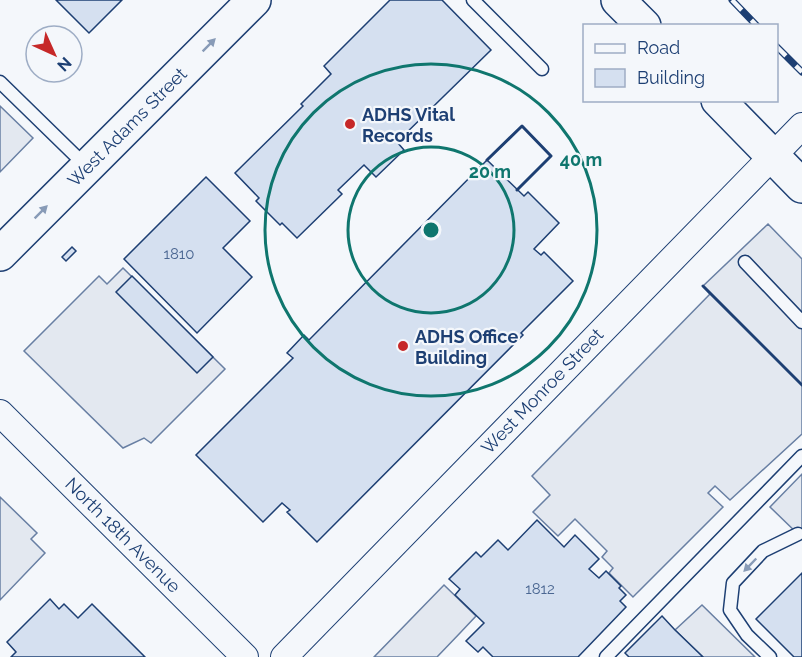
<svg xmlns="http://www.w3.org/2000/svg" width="802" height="657" font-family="Raleway,sans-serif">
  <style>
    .parking { fill: #e3e8f0; stroke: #687fa3; stroke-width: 1.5 }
    .building { fill: #d5e0f0; stroke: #1d3f73; stroke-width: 1.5 }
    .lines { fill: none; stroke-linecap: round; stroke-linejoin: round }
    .service-casing { stroke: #1d3f73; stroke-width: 15 }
    .minor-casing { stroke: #1d3f73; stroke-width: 28 }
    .secondary-casing { stroke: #1d3f73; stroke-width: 36 }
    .primary-casing { stroke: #1d3f73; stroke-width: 36 }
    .service { stroke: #f4f7fb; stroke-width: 12 }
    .minor { stroke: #f4f7fb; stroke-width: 26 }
    .secondary { stroke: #f4f7fb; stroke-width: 33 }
    .primary { stroke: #f4f7fb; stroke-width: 33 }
    .rail-casing { stroke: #1d3f73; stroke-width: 7 }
    .rail { stroke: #f4f7fb; stroke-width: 4.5; stroke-dasharray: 14; stroke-linecap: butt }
    .wall { stroke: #1d3f73; stroke-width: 3 }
    .oneway { fill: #889bb7 }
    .ring { fill: none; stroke: #0f766e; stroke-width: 3 }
    .poi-dot { fill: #c62828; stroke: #f4f7fb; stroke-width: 2 }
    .labels { text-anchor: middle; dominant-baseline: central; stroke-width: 4.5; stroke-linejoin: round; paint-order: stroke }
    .number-label { font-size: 15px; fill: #4b6792 }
    .poi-label { font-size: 18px; font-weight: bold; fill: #1d3f73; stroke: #f4f7fb; text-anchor: start }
    .street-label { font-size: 18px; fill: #1d3f73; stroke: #f4f7fb }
    .centre { fill: #0f766e; stroke: #f4f7fb; stroke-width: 3 }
    .ring-label { font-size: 18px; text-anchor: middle; font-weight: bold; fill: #0f766e; stroke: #f4f7fb; stroke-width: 4.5; stroke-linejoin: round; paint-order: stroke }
  </style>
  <rect width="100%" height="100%" fill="#f4f7fb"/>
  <!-- parking -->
  <g class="parking">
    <path d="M0,106L33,138L0,172Z"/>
    <path d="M768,224L802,259V434L730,500L715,486L708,493L723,507L633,597L609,573L613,568L602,557L607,551L575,519L558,536L533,512L550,495L532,476L710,294L703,286Z"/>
    <path d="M123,268L225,369L151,443L144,438L123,448L24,351L99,276L107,284Z"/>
    <path d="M802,474V538L770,507Z"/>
    <path d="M0,497L37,533L31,539L45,553L0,600Z"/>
    <path d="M444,585L476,616L460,633L437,657H374Z"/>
    <path d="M702,605L755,657H703L675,630Z"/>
  </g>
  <!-- building -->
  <g class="building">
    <path d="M56,0H122L89,33Z"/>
    <path d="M390,0H442L491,50L397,142L404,150L376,177L364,165L338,190L342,194L297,238L282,223L280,225L256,201L259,198L235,173L303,106L301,104L331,74L324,66Z"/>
    <path d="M487,160L524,196L528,192L559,223L534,249L541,255L544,252L573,281L521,333L523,335L317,542L287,512L290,510L282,503L263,522L196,455L293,358L287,353L304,335L309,340Z"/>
    <path d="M206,177L250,221L223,248L252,277L197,333L124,259Z"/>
    <path d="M72,247L76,251L66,261L62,257Z"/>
    <path d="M132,276L213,357L197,373L116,292Z"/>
    <path d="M537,520L564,547L575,535L599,559L589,569L599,578L606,571L621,586L619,588L626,595L620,601L626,607L578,657H493L483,647L478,652L466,641L484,623L455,595L460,589L449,579L476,552L481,557L498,540L508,550Z"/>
    <path d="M802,573V657H794L756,619Z"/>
    <path d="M50,599L59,609L64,604L78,618L92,604L145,657H11L16,652L7,642Z"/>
    <path d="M662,616L675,630L703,657H629L625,653Z"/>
  </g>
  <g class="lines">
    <defs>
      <g id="service">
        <path d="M473,0L542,69"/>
        <path d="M0,82L86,166"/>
        <path d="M745,262L802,322"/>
        <path d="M606,657L802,456"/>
        <path d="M770,657L747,635L730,610L733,583L763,551L798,534"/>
      </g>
      <g id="minor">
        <path d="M0,413L245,657"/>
        <path d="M284,657L802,126"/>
      </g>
      <path id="secondary" d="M0,254L254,0"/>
      <g id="primary">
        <path d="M618,0L644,26"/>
        <path d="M718,100L802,186"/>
      </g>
    </defs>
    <!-- service casing -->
    <use href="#service" class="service-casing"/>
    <!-- minor casing -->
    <use href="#minor" class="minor-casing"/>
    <!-- secondary casing -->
    <use href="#secondary" class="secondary-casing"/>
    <!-- primary casing -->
    <use href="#primary" class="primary-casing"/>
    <!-- service -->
    <use href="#service" class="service"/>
    <!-- minor -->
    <use href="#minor" class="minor"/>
    <!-- secondary -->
    <use href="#secondary" class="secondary"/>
    <!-- primary -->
    <use href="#primary" class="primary"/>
    <defs>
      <g id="rail">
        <path d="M732,0L757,26"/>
        <path d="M776,46L802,72"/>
      </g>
    </defs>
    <!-- rail casing -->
    <use href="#rail" class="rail-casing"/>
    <!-- rail -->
    <use href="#rail" class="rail"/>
    <!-- wall -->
    <g class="wall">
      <path d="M487,160L522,126L551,156L517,190"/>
      <path d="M703,286L802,385"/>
    </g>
  </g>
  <!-- one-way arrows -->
  <defs><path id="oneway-solid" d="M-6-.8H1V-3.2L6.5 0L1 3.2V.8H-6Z" transform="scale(1.5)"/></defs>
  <g class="oneway">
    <use href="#oneway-solid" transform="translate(209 45) rotate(-45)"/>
    <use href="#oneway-solid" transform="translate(41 212) rotate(-45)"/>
    <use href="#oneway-solid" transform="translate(750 565) rotate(134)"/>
  </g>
  <!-- distance rings -->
  <g class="ring">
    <circle cx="431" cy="230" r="83"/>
    <circle cx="431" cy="230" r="166"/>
  </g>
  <!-- markers -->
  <g class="poi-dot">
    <circle cx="350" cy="124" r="6"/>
    <circle cx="403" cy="346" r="6"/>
  </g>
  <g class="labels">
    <!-- number labels -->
    <g class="number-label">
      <text x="179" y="254">1810</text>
      <text x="540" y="589">1812</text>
    </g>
    <!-- poi labels -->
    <g class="poi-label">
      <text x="362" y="114">ADHS Vital<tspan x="362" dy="21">Records</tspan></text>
      <text x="415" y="336">ADHS Office<tspan x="415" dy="21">Building</tspan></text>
    </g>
    <!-- street labels -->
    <g class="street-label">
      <text transform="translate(127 127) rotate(-45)">West Adams Street</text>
      <text transform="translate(542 391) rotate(-46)">West Monroe Street</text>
      <text transform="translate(123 535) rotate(45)">North 18th Avenue</text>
    </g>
  </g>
  <circle cx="431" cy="230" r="9" class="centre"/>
  <g class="ring-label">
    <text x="581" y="166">40 m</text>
    <text x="490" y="178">20 m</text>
  </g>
  <!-- legend -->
  <rect x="583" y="24" width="195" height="78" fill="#f4f7fb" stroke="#9eadc5" stroke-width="1.5"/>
  <rect x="595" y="44" width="30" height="9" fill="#f4f7fb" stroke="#9eadc5" stroke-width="1.5"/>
  <text x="637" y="54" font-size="18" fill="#1d3f73">Road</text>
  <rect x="595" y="69" width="30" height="18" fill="#d5e0f0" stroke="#9eadc5" stroke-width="1.5"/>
  <text x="637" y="84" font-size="18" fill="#1d3f73">Building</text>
  <!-- north arrow -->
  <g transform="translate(54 54) rotate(135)"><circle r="28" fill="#f4f7fb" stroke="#9eadc5" stroke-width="1.5"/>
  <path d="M0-4.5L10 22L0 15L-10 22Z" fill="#c62828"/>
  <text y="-9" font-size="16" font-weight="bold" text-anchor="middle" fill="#1d3f73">N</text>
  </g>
</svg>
